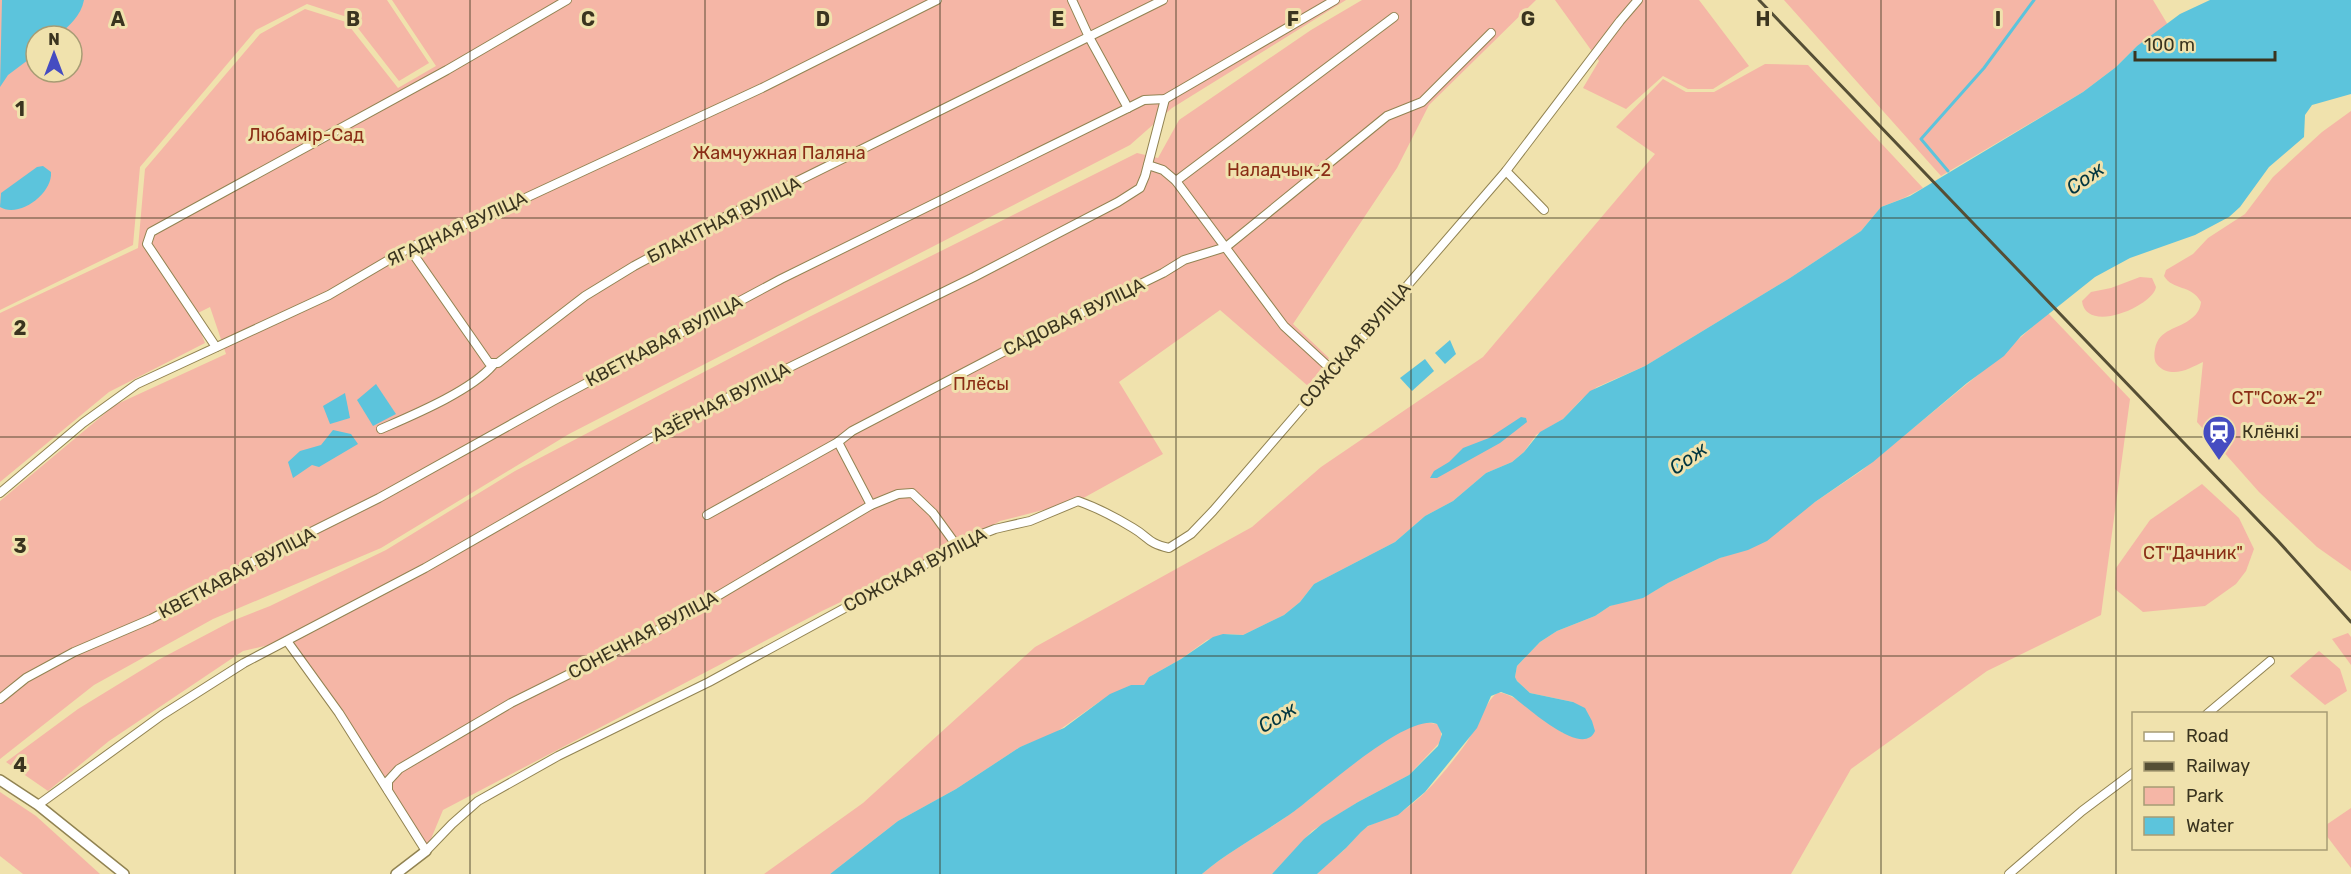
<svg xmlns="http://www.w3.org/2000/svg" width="2351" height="874" font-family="Rubik,sans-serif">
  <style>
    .green { fill: #f5b6a6; fill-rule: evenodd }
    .water { fill: #5cc4dc }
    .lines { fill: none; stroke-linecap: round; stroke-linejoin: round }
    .stream { stroke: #5cc4dc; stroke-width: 3 }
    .minor-casing { stroke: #918352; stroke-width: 10 }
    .tertiary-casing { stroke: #918352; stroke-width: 12 }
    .minor { stroke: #fff; stroke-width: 8 }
    .tertiary { stroke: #fff; stroke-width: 9 }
    .rail { stroke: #564f35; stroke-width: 3 }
    .grid { fill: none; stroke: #3a341f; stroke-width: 1.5; stroke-opacity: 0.55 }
    .labels { text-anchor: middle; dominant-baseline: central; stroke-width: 6; stroke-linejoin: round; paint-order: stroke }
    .park-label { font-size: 18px; fill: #8a2d16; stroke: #f0e2ad }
    .street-label { font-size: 18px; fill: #3a341f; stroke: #f0e2ad }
    .poi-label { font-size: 18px; fill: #3a341f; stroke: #f0e2ad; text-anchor: start }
    .water-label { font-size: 20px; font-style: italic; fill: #023640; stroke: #f0e2ad }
    .grid-label { font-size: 20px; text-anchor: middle; font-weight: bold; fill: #3a341f; stroke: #f0e2ad; stroke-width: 6; stroke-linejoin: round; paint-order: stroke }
  </style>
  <rect width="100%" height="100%" fill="#f0e2ad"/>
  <!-- green -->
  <g class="green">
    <path d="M0,0H387L429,63L399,81L350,18L307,4L256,30L140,167L133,245L0,310ZM36,36H72V72H36Z"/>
    <path d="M392,0H1346L1172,108L1130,145L569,434L381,548L213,619L94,685L0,759V501L115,405L226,354L210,307L194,315L205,343L109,392L0,482V313L138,248L145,169L260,34L305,9L346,22L398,88L436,66Z"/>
    <path d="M1362,0H1536L1429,105L1397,168L1293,324L1329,358L1308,386L1220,310L1119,382L1163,454L1078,501L1000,521L957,546L822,611L443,810L426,851L287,641L243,651L109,741L48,791L6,762L78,709L158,660L232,621L270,606L386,550L515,471L809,317L1137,153L1158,158L1179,120L1311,30Z"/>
    <path d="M1555,0H1699L1749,66L1713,89H1688L1663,76L1626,109L1583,88L1599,61Z"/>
    <path d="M1784,0H2153L2168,25L2137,46L2116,67L2083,92L1941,176Z"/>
    <path d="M1765,64L1808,65L1923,188L1904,198L1881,207L1861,231L1790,278L1645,366L1597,387L1581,400L1563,419L1536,435L1524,452L1512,462L1486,473L1453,501L1425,516L1395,542L1314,584L1300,602L1284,615L1243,635L1227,634L1207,640L1181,659L1149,677L1144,685H1131L1099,702L1055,733L1020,747L956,789L898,821L830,874H764L863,803L1035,647L1252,527L1321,467L1483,357L1655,154L1616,127L1663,79L1686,92H1714Z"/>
    <path d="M2351,111V571L2317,547L2259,492L2197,422L2203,362C2194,366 2183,373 2172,372C2166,372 2159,368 2156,363C2154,359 2154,354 2155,349C2159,328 2178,330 2192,318C2198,313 2200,309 2201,302C2191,284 2173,291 2164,276L2166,270L2193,254L2208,238L2245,214L2273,177L2322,132Z"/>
    <path d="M2140,277L2152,278L2156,287C2153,306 2086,335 2082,301L2091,292L2111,288Z"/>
    <path d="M2048,313L2130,399L2101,615L1987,671L1851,769L1791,874H1317C1325,865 1335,858 1344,850C1352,842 1358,833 1367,827C1381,819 1396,817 1408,807C1431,790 1450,765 1467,742C1474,732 1489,695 1498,693C1511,690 1551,725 1563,733L1573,702L1530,693L1517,681L1515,677L1517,666L1540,642L1557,631L1595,616L1610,606L1651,593L1668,583L1720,558L1737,552L1815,502L1861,471L1979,374Z"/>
    <path d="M2202,484L2239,518L2254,549L2246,571L2236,584L2205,606L2143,612L2115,589L2116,568L2150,520Z"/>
    <path d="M2348,633L2351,637V665L2332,639Z"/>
    <path d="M2319,651L2340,669L2347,691L2325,705L2290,676Z"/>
    <path d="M1424,722L1437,724L1441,728V741L1409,775L1358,802L1312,831L1272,874H1202C1230,850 1263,834 1293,812C1331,784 1378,736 1424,722Z"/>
    <path d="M0,792L36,816L100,874H23L0,856Z"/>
    <path d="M2351,808V868L2326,835V825Z"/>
  </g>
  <!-- water -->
  <g class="water">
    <path d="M2,0H84C81,16 69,26 57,36H36V54L8,75L0,87Z"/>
    <path d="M2210,0H2351V94L2312,105L2305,115L2304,137L2269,167L2240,207L2229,217L2195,235L2130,258L2095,277L2021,336L2004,356L1967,383L1873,462L1815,502L1767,541L1748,550L1720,558L1668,583L1643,598L1610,606L1595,616L1557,631L1540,642L1517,666L1515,677L1517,681L1530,693L1573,702L1585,708L1592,721L1595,731C1583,759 1527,707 1512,696L1501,692L1491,696L1477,728L1425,792L1398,815L1368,826L1361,832L1346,848L1317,874H1272L1304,839L1322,824L1358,802L1409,775L1438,746L1442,734L1437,724C1407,711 1316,797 1289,815C1260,835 1229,851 1202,874H830L898,821L956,789L1020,747L1064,728L1110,694L1131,685H1144L1149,677L1181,659L1213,637L1223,634L1243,635L1284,615L1300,602L1314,584L1395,542L1425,516L1453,501L1486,473L1512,462L1524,452L1540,432L1563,419L1590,391L1645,366L1790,278L1861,231L1881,207L1910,196L2083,92L2116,67L2137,46L2180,14Z"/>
    <path d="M43,166L51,172C53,193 19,219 0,207L1,193L37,167Z"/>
    <path d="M1450,340L1456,354L1445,364L1435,353Z"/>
    <path d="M1425,359L1434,371L1412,391L1400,378Z"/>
    <path d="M376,384L396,414L373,426L357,400Z"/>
    <path d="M345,393L350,418L330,424L323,406Z"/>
    <path d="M1521,417L1526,418L1527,422L1500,443L1437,478H1430L1434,471L1449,462L1463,448L1489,438Z"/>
    <path d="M333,430L351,434L358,444L319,467L312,465L293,478L288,462L300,451L321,445Z"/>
  </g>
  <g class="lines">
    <!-- stream -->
    <path class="stream" d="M1948,171L1921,139L1984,68L2034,0"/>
    <defs>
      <g id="minor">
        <path d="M1072,0L1089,37L1128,108"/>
        <path d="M1148,165L1163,170L1176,181L1284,326L1333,371"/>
        <path d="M1506,171L1544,210"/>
        <path d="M1176,181L1394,17"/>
        <path d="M409,248L489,363H498L585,296L634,266L719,220L1163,0"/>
        <path d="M216,347L147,244L151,232L447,70L567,0"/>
        <path d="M381,429C413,415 471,391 493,365"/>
        <path d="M0,493L83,423L137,384L329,295L409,248L519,201L762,88L937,0"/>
        <path d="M871,505L838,442L852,431L1028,339L1163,273L1184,260L1226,247L1387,116L1422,102L1491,33"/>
        <path d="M707,515L838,442"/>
        <path d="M287,641L339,713L426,851L452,824L478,801L558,756L709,682L977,536L995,529L1030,521L1078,501C1098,508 1115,517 1133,528C1150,538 1147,543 1169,548L1191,534L1213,511L1506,171L1620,21L1638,0"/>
        <path d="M0,699L26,678L74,652L151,619L222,582L257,559L379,498L553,401L781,279L1128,108L1144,100L1165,99L1335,0"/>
        <path d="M2207,714L2270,661"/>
        <path d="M388,790V781L399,769L511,703L672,623L871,505L898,494L912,493L933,513L957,546"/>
        <path d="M38,805L162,715L244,663L425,568L686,418L974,277L1118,202L1140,188L1145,176L1165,99"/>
        <path d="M2009,874L2082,811L2134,772"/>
      </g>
      <g id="tertiary">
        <path d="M0,780L38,805L124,874"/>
        <path d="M396,874L426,851"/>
      </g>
    </defs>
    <!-- minor casing -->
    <use href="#minor" class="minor-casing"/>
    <!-- tertiary casing -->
    <use href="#tertiary" class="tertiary-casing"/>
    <!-- minor -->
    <use href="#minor" class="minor"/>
    <!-- tertiary -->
    <use href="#tertiary" class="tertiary"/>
    <!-- rail -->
    <path class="rail" d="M1759,0L2278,541L2351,622"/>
  </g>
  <!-- grid -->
  <path class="grid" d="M235,0V874M470,0V874M705,0V874M940,0V874M1176,0V874M1411,0V874M1646,0V874M1881,0V874M2116,0V874M0,218H2351M0,437H2351M0,656H2351"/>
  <!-- icons -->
  <defs>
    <symbol id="station-pin" viewBox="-11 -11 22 30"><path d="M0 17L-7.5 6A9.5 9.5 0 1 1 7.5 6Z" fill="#454cc1" stroke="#f0e2ad"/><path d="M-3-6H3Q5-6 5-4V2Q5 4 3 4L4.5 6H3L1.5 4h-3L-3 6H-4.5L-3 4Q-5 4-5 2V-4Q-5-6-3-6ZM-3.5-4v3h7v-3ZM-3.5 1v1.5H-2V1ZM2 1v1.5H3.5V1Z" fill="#fff"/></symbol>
  </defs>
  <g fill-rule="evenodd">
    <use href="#station-pin" x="2200" y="413" width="38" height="52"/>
  </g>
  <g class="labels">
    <!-- park labels -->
    <g class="park-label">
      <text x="306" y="135">Любамір-Сад</text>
      <text x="779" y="153">Жамчужная Паляна</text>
      <text x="1279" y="170">Наладчык-2</text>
      <text x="981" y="384">Плёсы</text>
      <text x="2277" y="398">СТ"Сож-2"</text>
      <text x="2193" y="553">СТ"Дачник"</text>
    </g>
    <!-- street labels -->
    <g class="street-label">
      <text transform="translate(724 220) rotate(-27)">БЛАКІТНАЯ ВУЛІЦА</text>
      <text transform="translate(457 229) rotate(-25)">ЯГАДНАЯ ВУЛІЦА</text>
      <text transform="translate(1074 317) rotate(-26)">САДОВАЯ ВУЛІЦА</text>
      <text transform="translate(664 341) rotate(-28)">КВЕТКАВАЯ ВУЛІЦА</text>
      <text transform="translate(1355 345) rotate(-49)">СОЖСКАЯ ВУЛІЦА</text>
      <text transform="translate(721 402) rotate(-27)">АЗЁРНАЯ ВУЛІЦА</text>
      <text transform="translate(915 570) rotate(-28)">СОЖСКАЯ ВУЛІЦА</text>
      <text transform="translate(237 573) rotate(-28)">КВЕТКАВАЯ ВУЛІЦА</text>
      <text transform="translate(643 635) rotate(-28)">СОНЕЧНАЯ ВУЛІЦА</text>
    </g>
    <!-- poi labels -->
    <g class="poi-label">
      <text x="2242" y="432">Клёнкі</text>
    </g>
    <!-- water labels -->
    <g class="water-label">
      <text transform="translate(2085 178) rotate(-35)">Сож</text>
      <text transform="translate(1688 458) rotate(-35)">Сож</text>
      <text transform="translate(1277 717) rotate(-31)">Сож</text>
    </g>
  </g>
  <g class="grid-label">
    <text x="118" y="26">A</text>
    <text x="353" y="26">B</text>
    <text x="588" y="26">C</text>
    <text x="823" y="26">D</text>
    <text x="1058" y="26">E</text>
    <text x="1293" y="26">F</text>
    <text x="1528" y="26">G</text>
    <text x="1763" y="26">H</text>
    <text x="1998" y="26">I</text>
    <text x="20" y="116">1</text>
    <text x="20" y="335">2</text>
    <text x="20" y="553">3</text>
    <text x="20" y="772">4</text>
  </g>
  <!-- legend -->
  <rect x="2132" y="712" width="195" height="138" fill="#f0e2ad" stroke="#a79c74" stroke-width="1.5"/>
  <rect x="2144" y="732" width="30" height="9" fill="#ffffff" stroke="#a79c74" stroke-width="1.5"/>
  <text x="2186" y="742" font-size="18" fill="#3a341f">Road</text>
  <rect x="2144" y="762" width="30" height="9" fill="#564f35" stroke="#a79c74" stroke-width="1.5"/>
  <text x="2186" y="772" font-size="18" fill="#3a341f">Railway</text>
  <rect x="2144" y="787" width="30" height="18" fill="#f5b6a6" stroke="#a79c74" stroke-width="1.5"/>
  <text x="2186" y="802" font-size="18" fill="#3a341f">Park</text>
  <rect x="2144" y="817" width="30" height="18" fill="#5cc4dc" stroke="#a79c74" stroke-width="1.5"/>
  <text x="2186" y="832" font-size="18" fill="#3a341f">Water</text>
  <!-- north arrow -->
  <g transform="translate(54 54)"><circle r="28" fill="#f0e2ad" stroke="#a79c74" stroke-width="1.5"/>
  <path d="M0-4.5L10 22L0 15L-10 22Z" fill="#454cc1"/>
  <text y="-9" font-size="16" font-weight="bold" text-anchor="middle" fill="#3a341f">N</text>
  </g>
  <!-- scale -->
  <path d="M2135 51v9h140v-9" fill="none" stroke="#3a341f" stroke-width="3"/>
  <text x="2144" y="51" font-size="18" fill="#3a341f" stroke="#f0e2ad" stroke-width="4.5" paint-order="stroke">100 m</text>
</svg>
